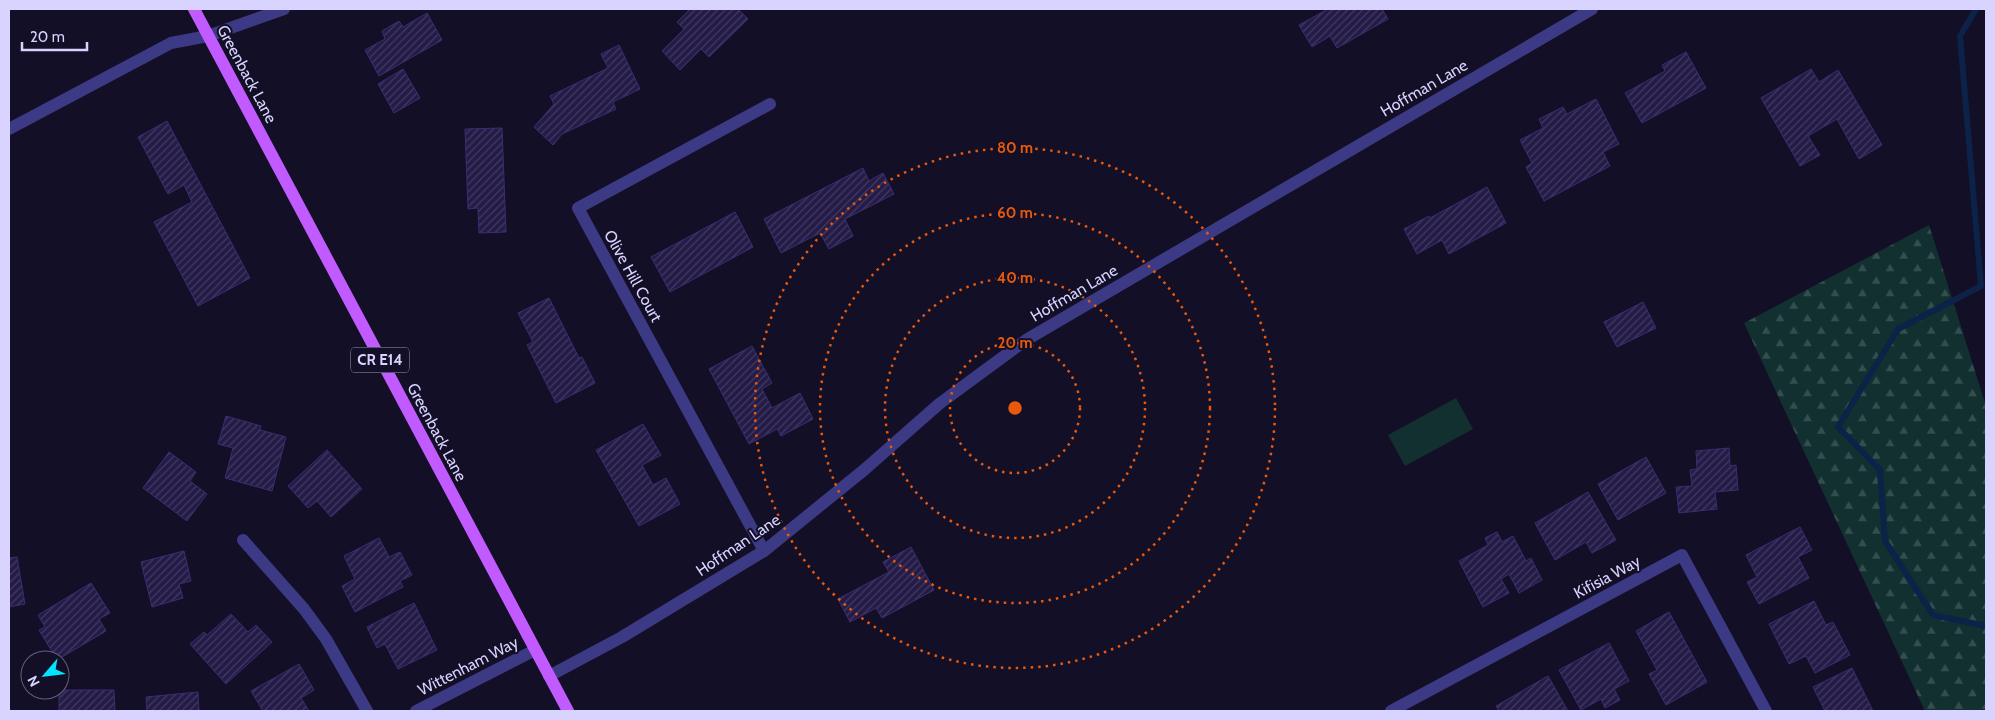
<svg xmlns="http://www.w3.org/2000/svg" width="1995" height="720" font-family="Cabin,sans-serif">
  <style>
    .grass { fill: #12302f }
    .forest { fill: url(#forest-firs) }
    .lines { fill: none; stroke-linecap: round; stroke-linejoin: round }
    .stream { stroke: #0c2248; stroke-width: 6 }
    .building { fill: url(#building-hatch); stroke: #3b2d73 }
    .minor { stroke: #3d3a85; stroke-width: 12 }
    .primary { stroke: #c25bff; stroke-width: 12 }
    .ring { fill: none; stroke: #e8590c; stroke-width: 2.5; stroke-dasharray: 2.5 5 }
    .labels { text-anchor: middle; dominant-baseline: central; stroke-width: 4; stroke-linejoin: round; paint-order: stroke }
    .shield { fill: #130f26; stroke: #9e99be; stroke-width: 1 }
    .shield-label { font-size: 15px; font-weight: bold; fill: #d9d4ff }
    .street-label { font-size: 16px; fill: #d9d4ff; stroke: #130f26 }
    .centre { fill: #e8590c; stroke: #130f26; stroke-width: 2.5 }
    .ring-label { font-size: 15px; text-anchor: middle; font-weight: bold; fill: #e8590c; stroke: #130f26; stroke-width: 4; stroke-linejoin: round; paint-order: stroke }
  </style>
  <defs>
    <pattern id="forest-firs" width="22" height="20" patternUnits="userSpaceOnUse" patternTransform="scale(1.25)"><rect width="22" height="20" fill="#12302f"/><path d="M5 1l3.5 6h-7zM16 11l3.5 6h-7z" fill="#344d4e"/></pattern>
    <pattern id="building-hatch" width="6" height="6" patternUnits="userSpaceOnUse" patternTransform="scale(1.25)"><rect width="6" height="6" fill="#241b47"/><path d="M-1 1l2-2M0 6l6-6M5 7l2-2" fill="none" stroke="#433b63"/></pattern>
  </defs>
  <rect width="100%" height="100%" fill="#130f26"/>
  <!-- grass -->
  <path class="grass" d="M1456,398L1473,429L1405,466L1388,435Z"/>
  <!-- forest -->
  <path class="forest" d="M1929,225L1986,406V711H1925L1744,323Z"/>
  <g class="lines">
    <!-- stream -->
    <path class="stream" d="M1976,9L1960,36L1981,286L1898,329L1838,427L1880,470L1885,541L1933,615L1986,626"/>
  </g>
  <!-- building -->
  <g class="building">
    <path d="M690,9H738L748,19L709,57L701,49L680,70L662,51L684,29L677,22Z"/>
    <path d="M1328,9H1382L1388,19L1337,48L1330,36L1312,47L1299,25Z"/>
    <path d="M427,13L442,40L379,76L365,50L385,39L382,31L399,21L403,27Z"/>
    <path d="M619,45L640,89L613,102L616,109L562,134L553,145L534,127L554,104L550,96L608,68L601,54Z"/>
    <path d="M1686,52L1706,88L1642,123L1625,93L1665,71L1662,65Z"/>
    <path d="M403,69L420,98L394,113L378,84Z"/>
    <path d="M1811,69L1819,82L1838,70L1882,145L1859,159L1837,119L1808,136L1820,155L1800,166L1761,98Z"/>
    <path d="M1596,99L1619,144L1603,152L1610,166L1544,201L1526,167L1532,163L1520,140L1543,128L1539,119L1563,107L1567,114Z"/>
    <path d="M167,121L250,278L198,306L154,222L192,202L184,185L168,194L138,137Z"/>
    <path d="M502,128L506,232L479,233L478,208L468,209L465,129Z"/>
    <path d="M863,168L869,181L883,173L894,194L845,219L853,236L829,249L820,233L781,253L764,219Z"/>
    <path d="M1487,187L1506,223L1449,254L1442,240L1417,254L1404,229L1429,216L1430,218Z"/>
    <path d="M735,212L753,247L670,292L651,257Z"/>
    <path d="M549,298L579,358L582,357L595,383L556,403L527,345L533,342L518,313Z"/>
    <path d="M1643,302L1656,328L1617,347L1604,322Z"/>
    <path d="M752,346L772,383L762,389L772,408L800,393L813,419L781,436L777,429L749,444L709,369Z"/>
    <path d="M226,416L261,426L260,430L286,437L272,491L225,478L233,448L218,444Z"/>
    <path d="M643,424L661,455L642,465L653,485L666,478L680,504L639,526L596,450Z"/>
    <path d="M1729,448L1730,466L1736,465L1738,490L1715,492L1717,509L1679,513L1676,487L1692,486L1690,470L1697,469L1696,451Z"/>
    <path d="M327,450L362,489L331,517L317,501L308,508L288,486Z"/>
    <path d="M169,452L196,472L190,481L207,494L187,521L143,488Z"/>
    <path d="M1646,457L1666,493L1618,520L1598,484Z"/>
    <path d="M1588,492L1616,540L1592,553L1586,542L1555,560L1535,523Z"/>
    <path d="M1800,527L1812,550L1798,557L1809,578L1759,604L1747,582L1757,577L1746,555Z"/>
    <path d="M1497,532L1502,542L1513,536L1526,561L1531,558L1542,580L1519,593L1509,574L1501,579L1509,593L1483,607L1459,561L1488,545L1485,538Z"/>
    <path d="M379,538L389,557L400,552L412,575L400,581L403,587L355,612L342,586L355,579L344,556Z"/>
    <path d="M911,547L934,590L882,618L876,608L850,622L838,599L889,572L883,562Z"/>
    <path d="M184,551L191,581L179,584L183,598L152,607L141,562Z"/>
    <path d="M17,557L25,604L9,607V558Z"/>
    <path d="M91,583L110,613L99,619L106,631L57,660L39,630L45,627L38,615Z"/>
    <path d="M1814,601L1826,625L1833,622L1850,655L1815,673L1806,656L1789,664L1769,624Z"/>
    <path d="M414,603L437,650L398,669L385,644L377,648L367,627Z"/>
    <path d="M1669,612L1707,682L1666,705L1649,674L1657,670L1636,631Z"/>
    <path d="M231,614L248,632L256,625L272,642L226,684L190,644L204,632L207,635Z"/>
    <path d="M1609,643L1629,681L1614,689L1620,700L1605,708L1601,699L1581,710L1559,670Z"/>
    <path d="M299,664L314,690L301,698L309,711H263L251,691Z"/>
    <path d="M1852,668L1873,711H1825L1813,687Z"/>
    <path d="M1548,676L1568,711H1499L1496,706Z"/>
    <path d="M59,690H114L115,711L59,710Z"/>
    <path d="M198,692L199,711H147L146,697Z"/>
  </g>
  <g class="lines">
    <!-- minor -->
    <g class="minor">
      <path d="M9,129L171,43L208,36L284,9"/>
      <path d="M243,540L304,609L326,639L367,711"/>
      <path d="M764,551L578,208L770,104"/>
      <path d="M549,676L622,637L764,551L864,470L939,404L1026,340L1592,9"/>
      <path d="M416,711L535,650"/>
      <path d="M1391,711L1682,555L1766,711"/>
    </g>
    <!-- primary -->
    <path class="primary" d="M194,9L568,711"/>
  </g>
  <!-- distance rings -->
  <g class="ring">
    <circle cx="1015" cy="408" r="65"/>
    <circle cx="1015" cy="408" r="130"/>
    <circle cx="1015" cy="408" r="195"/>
    <circle cx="1015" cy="408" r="260"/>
  </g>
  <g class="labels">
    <!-- shield labels -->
    <rect class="shield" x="351" y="347.5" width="58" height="25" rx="4"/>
    <g class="shield-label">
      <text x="380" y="360">CR E14</text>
    </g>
    <!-- street labels -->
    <g class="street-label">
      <text transform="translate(247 74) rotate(62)">Greenback Lane</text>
      <text transform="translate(1424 88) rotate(-30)">Hoffman Lane</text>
      <text transform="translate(633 276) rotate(61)">Olive Hill Court</text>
      <text transform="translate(1074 293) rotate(-30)">Hoffman Lane</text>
      <text transform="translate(437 432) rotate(62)">Greenback Lane</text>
      <text transform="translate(738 545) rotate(-34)">Hoffman Lane</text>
      <text transform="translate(1607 577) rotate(-28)">Kifisia Way</text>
      <text transform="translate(468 666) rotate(-27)">Wittenham Way</text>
    </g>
  </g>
  <circle cx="1015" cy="408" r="8" class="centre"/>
  <g class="ring-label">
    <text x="1015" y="153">80 m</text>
    <text x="1015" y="218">60 m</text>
    <text x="1015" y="283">40 m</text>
    <text x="1015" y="348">20 m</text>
  </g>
  <!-- border -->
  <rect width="1995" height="720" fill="none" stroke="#d9d4ff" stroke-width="20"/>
  <!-- north arrow -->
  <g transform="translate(45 675) rotate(242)"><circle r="24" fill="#130f26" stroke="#625e7d"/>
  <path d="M0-4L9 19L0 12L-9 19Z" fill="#00e5ff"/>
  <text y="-8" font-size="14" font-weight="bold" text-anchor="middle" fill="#d9d4ff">N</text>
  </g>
  <!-- scale -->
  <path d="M22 42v8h65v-8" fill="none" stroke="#d9d4ff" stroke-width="2.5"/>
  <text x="30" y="42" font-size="15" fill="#d9d4ff" stroke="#130f26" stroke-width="4" paint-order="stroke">20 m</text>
</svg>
